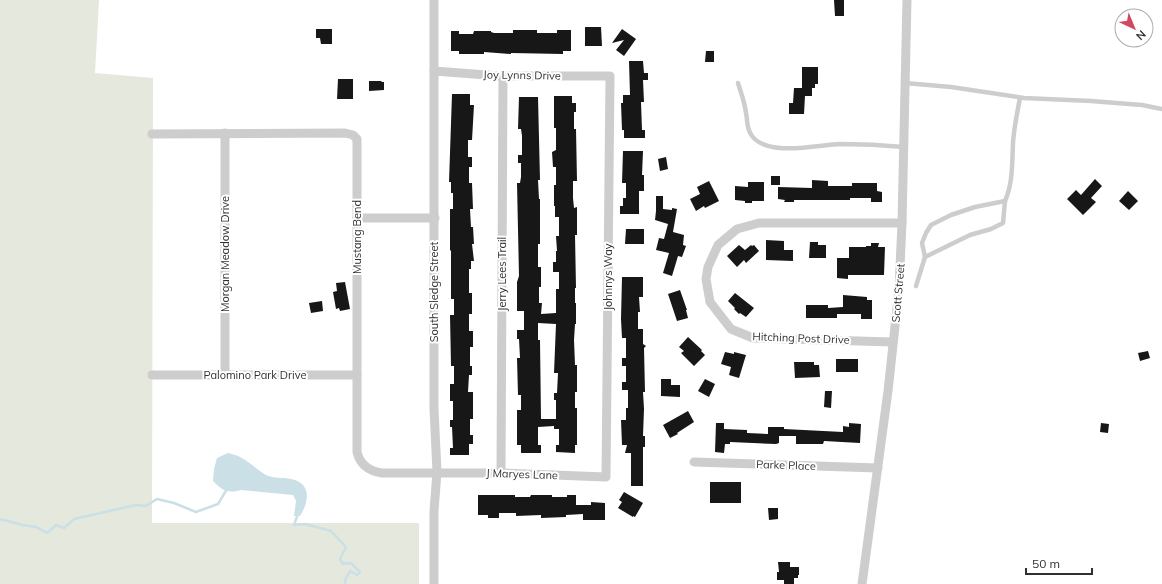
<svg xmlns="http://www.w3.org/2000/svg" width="1162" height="584" font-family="Mulish,sans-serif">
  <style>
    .green { fill: #e4e8dd }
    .water { fill: #cbdfe6 }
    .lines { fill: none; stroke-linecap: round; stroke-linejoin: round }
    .stream { stroke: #cbdfe6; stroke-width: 2.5 }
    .building { fill: #171717; fill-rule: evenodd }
    .service { stroke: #cdcdcd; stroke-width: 4.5 }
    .minor { stroke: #cdcdcd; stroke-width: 9 }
    .labels { text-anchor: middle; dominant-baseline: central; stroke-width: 4; stroke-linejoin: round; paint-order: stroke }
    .street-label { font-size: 11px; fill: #303030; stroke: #fff }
  </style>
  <rect width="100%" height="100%" fill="#fff"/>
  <!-- green -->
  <path class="green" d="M0,0H99L95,73L153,78L152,523H419V584H0Z"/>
  <!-- water -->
  <path class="water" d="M228,453C232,454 237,455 240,457C250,462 257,470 266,475C275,479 282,477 291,479C312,483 309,502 300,516H294L296,501L293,495L241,490C227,494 222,490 213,481L214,469L217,458Z"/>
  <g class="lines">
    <!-- stream -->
    <g class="stream">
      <path d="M298,514L294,525L305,524L331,531L346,547L340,559L343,564L351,563L360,572L357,575L350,571L345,580V584"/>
      <path d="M0,519L23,525L36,527L47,533L56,525L64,528L74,519L136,505L146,506L157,499L174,503L196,512L218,504L227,489"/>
    </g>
  </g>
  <!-- building -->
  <g class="building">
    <path d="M834,0H844V16H835Z"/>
    <path d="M585,27H601L602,46H585Z"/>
    <path d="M316,29H332V44H321L320,38H316Z"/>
    <path d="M622,29L636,39L624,56L616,50L624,40L612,43Z"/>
    <path d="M513,30H537V33H557V30H571V51H563V54L511,53V54L484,52V54H459V51H451V31H459V34H473L474,31H491V32L494,33H513Z"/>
    <path d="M706,51H714V62H705Z"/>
    <path d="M629,61H643L644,73H648V80H643L644,102H641L642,130H645V138H624V130H622L621,103H623V95H630Z"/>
    <path d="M802,67H818V84H815V88H812V96H805L804,114H789V103H793L794,88H802Z"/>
    <path d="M338,79H353V99H337Z"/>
    <path d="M369,81H382L381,82H384V90L369,91Z"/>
    <path d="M452,94H470V105H474L472,140H468V157H472V167H469V183H472L473,209H470L471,227H473L474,244H472L474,261H471V269H469V293H472V314H469V331H473V347H470V366H472V375H469L468,392H473V419H470V435H473V444H469V455H450V448H453L452,427H450V420H453V401H450V384H454V366H451L450,315H454V299H451V250L450,251V209H453V193H451V182H449Z"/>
    <path d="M554,96H572V103H576V112H574V129H576L577,181H573V198L574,208L577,207V235H575L576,288H575V303H576V324H575L574,340L575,365H577V392H575V408H577V445H575V453L556,452V445H559V429H554V426L538,427V445H541V453H521V445H517V410H521V395H518L517,358H520L519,339H517V330H524V311H517V282L519,276L517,183H520L521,177V163H518V155H522V136L521,129H518L519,97H538L540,180H538L539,199H540V244H538V267H541V287H539V303H542L541,314L556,313V289H559V272H553V262H556V251H557L556,236H559V217H555V206H554V185H556V167H553L552,152L556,150V128H554ZM538,323L556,324L554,373H558L557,393H554V400H556V419H541L540,340H538Z"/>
    <path d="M623,151H643L642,175H644V191H639V214H620V206H623V198H626V183H622Z"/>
    <path d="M666,157L668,169L660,171L658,159Z"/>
    <rect x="771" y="176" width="9" height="9"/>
    <path d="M1095,179L1102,186L1091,198L1096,202L1083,215L1067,199L1076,190L1081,195Z"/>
    <path d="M812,180L828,181V186H852V183H877V191L882,192V202H871V198H850V200H794V202H784L785,200L778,199V187L812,188Z"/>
    <path d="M709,181L719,201L705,208L704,206L696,211L690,199L700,194L697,187Z"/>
    <path d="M748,182H764V201H752V203H745V201L735,200V186L748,187Z"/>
    <path d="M1128,191L1138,201L1129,210L1119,201Z"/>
    <path d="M656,196H663V209L672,210V208L677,209L673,232L684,235L683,245L686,246L682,257L678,256L672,276L663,273L669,253L656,250L659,238L664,239L668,224L655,220L656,211Z"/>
    <path d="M626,229H644V244H625Z"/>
    <path d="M766,240L784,241V250H793V261L766,260Z"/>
    <path d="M810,242H818V245H826V258H809Z"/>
    <path d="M871,243H879L878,247H885L884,275H848V279L837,278V258H849V247H866V246H871Z"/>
    <path d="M739,245L745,250L751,245L752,246L754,245L759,251L746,263L744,260L737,267L727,256Z"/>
    <path d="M622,277H643V297H639L640,312H638V329H643V344L646,346L644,348L645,392H643L644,409L643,436H645V447H643V486H631V453H625L627,445H622L621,420H626V408H628V390H622V382H626V366H622V358H626V338H622L621,319Z"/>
    <path d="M345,282L350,309L340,311L339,308L336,309L333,292L337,291L336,283Z"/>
    <path d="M680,290L687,310H686L688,318L677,321L668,294Z"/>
    <path d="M735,293L754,308L746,317L740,313L739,314L734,309L735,308L728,301Z"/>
    <path d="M843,295L867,297V300H872V319H861V314H837V318H806V305H828V308L843,307Z"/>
    <path d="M322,301L323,311L311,313L309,303Z"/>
    <path d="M688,337L702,350L701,351L705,355L694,366L681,353L684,351L679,347Z"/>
    <path d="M1148,351L1150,358L1140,361L1138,353Z"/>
    <path d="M725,352L734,354V352L746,355L739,378L729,375L731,367L721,364Z"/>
    <rect x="836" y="359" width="22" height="13"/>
    <path d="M794,362H814V365H819L820,377L795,378Z"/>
    <path d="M661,379H671V385H680V397L661,396Z"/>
    <path d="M705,379L715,384L709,397L698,391Z"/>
    <path d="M825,391H832L831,408L824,407Z"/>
    <path d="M688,411L694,422L677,433L678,434L670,438L663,425Z"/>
    <path d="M716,423H724V429L747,430V433L768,434V427H784V429L843,432V426L849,427V423L861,424L860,443L824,441L823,444H796V436H779V443L776,444L730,442V444H725L724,453L715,452Z"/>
    <path d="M1101,423L1109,424L1108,433L1100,432Z"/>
    <rect x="710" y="482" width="31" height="21"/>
    <path d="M624,492L643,503L635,517L633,516V517L618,508L622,502L619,500Z"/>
    <path d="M478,495H515V497H530L531,495H552V497H567V495H576V505H591V502L605,503V520H583V514L566,515V517L541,518V515L516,516V513H499V518H488V515H478Z"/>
    <path d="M768,508H778V519L769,520Z"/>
    <path d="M778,562H790V567H799V575H798V578H794V584H784V580H777V572H779Z"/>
  </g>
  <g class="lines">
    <!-- service -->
    <g class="service">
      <path d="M738,83C741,93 745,103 746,113C748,122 746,128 752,136C768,157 817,145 840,144C861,144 883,145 904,147"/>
      <path d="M905,83L951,87L1024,98L1091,101L1142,105L1162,109"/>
      <path d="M925,257L970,235L991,229L1003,223L1005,201"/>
      <path d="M916,286L925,257L922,243L926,233L931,225L951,215L975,207L1005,201C1013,183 1012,163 1013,143C1014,128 1017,113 1020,98"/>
    </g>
    <!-- minor -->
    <g class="minor">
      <path d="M225,133V375"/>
      <path d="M152,134L345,133L353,135L357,139V452C360,465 369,471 382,473H501L606,477L610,76H500L434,71"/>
      <path d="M357,218H435"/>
      <path d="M893,342L753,338L731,329L710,302L706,279L708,267L718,245L737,229L759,223H902"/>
      <path d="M152,375H357"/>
      <path d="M694,462L878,468"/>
      <path d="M501,473L503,76"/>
      <path d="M434,584V511L437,472L434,409V0"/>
      <path d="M862,584L888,391L899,289L902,223L907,0"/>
    </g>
  </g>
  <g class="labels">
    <!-- street labels -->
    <g class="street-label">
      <text transform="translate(522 75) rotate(1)">Joy Lynns Drive</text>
      <text transform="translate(357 237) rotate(-90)">Mustang Bend</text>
      <text transform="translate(225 254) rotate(-90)">Morgan Meadow Drive</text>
      <text transform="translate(502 274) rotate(-90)">Jerry Lees Trail</text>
      <text transform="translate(608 277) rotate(-90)">Johnnys Way</text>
      <text transform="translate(434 292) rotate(-90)">South Sledge Street</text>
      <text transform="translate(898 293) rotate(-85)">Scott Street</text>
      <text transform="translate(801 338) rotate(2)">Hitching Post Drive</text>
      <text x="255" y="375">Palomino Park Drive</text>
      <text transform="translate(786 465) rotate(2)">Parke Place</text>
      <text transform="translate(522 474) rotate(2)">J Maryes Lane</text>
    </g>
  </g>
  <!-- north arrow -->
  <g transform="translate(1134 28) rotate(136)"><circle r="19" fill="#ffffff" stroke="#acacac"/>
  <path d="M0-3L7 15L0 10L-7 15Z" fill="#d1485e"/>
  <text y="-6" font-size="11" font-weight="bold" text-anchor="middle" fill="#303030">N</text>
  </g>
  <!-- scale -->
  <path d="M1026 568v6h66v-6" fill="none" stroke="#303030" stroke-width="2"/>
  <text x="1032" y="568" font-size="12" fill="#303030" stroke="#ffffff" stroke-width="3" paint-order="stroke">50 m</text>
</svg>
